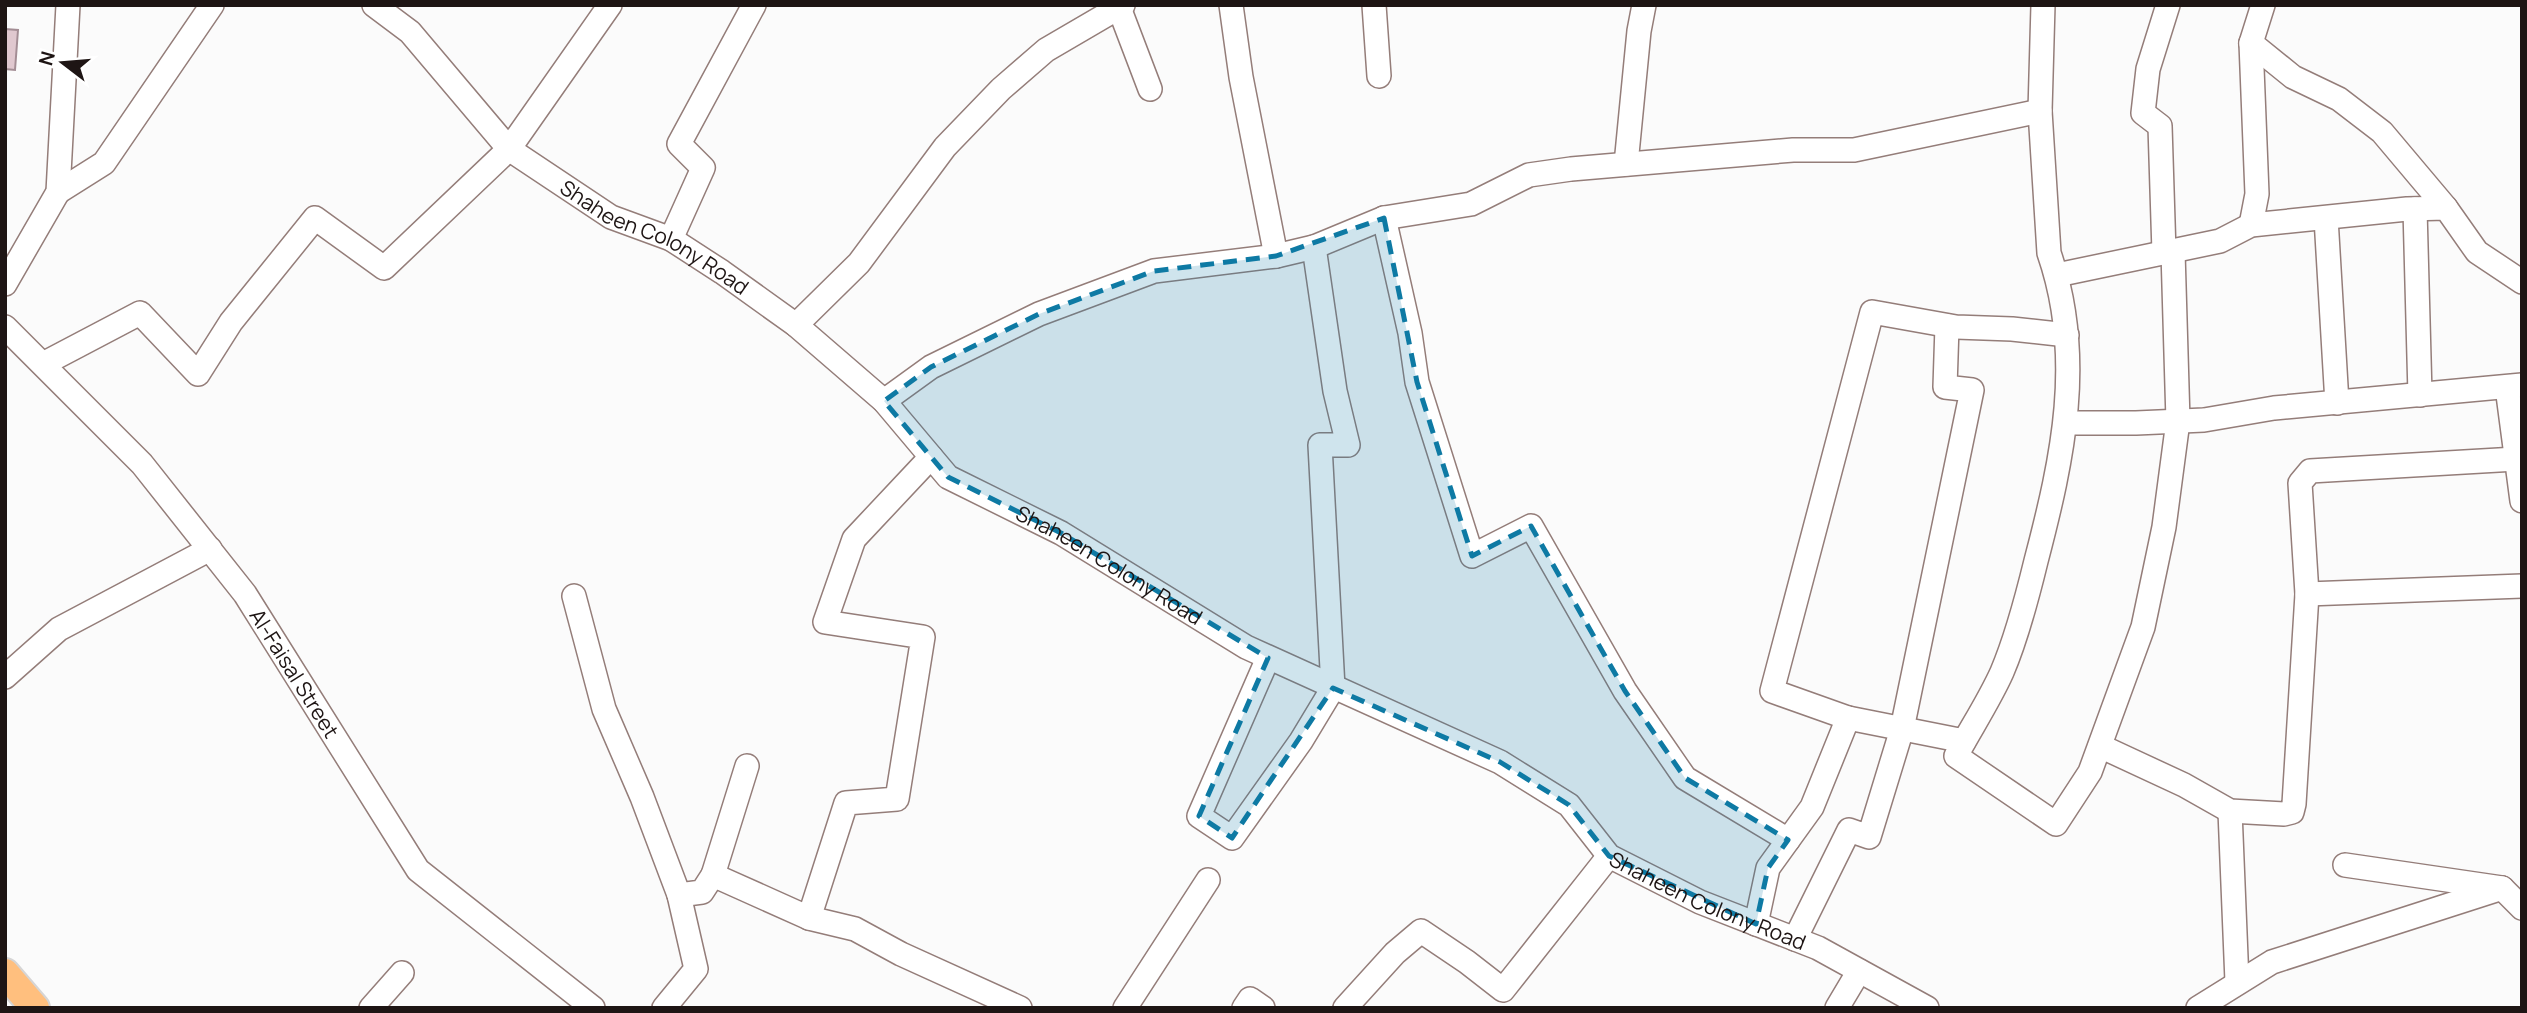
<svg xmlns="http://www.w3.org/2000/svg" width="2527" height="1013" font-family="Manrope,sans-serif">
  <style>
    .building { fill: #e0c8cf; stroke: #a38d94; stroke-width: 2 }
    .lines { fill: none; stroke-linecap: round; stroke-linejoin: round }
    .minor-casing { stroke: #947d79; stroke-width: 26 }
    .major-casing { stroke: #d6d5d5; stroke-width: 32 }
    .minor { stroke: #fff; stroke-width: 23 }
    .major { stroke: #ffbf7e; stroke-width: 28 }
    .marked { fill: #0e7aa4; fill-opacity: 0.2; stroke: #0e7aa4; stroke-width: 5; stroke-dasharray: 14 9; stroke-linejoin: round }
    .labels { text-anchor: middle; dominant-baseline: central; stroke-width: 5; stroke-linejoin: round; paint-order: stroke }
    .street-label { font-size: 21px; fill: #1e1514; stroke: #fff }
  </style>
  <rect width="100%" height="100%" fill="#fbfbfb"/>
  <!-- building -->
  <path class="building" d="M5,29L18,30L15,70L5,69Z"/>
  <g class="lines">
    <defs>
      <g id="minor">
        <path id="s1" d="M374,5L410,32L509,149L611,217L671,239L722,272L796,325L884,401L948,477L1061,533L1246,647L1500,762L1569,805L1609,856L1700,902L1818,948L1927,1008"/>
        <path d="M1118,5L1150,89"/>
        <path d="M1231,5L1241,77L1276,256"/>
        <path d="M1374,5L1379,76"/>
        <path d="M2043,5L2040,111L2049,253C2085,357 2063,458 2036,561C2027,598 2017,637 2002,672C1989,701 1971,728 1956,756L2056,824L2090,772L2143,627L2164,527L2178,421L2173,252"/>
        <path d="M2263,5L2251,43L2293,77L2339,99L2382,132L2446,208"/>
        <path d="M1626,164L1639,31L1644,5"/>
        <path d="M58,192L104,163L212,5"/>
        <path d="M2415,209L2420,395"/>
        <path d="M1384,218L1410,333L1417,382L1472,556L1531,526L1625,691L1685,778L1788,840"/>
        <path d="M2326,218L2337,403"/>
        <path d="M2251,225L2257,194L2251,43"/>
        <path d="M671,239L703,168L679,144L754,5"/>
        <path d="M2164,253L2160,126L2143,113L2148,69L2168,5"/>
        <path d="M2057,275L2220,241L2251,225L2407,209L2446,208L2477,252L2522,282"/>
        <path d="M5,284L58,192L68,5"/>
        <path d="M796,325L859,263L945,147L1001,89L1046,50L1123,5"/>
        <path id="s2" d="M5,327L142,464L245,594L418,870L593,1008"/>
        <path d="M43,364L140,313L198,374L231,322L315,218L384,268L509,149L610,5"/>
        <path d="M2507,387L2522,501"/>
        <path d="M884,401L931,367L1039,314L1154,271L1276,256L1314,247L1384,218L1471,204L1529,175L1571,169L1793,150H1854L2040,111"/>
        <path d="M2066,423H2136L2204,420L2274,408L2522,385"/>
        <path d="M931,457L854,539L825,622L923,637L897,799L846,803L809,918L855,929L901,954L1020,1008"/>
        <path d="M2307,594L2522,586"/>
        <path d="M574,596L604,709L642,797L679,895L696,969L664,1008"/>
        <path d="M1268,658L1199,816L1232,838L1301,741L1333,688L1320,445H1348L1335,391L1314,247"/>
        <path d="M5,677L59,629L210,549"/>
        <path d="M1848,718L1964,741"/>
        <path d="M2100,746L2184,785L2230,811L2284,814L2292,812L2294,804L2307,594L2300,483L2310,471L2516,459"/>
        <path d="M2230,811L2237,982"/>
        <path d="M2345,865L2502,888L2522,908"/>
        <path d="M713,875L747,766"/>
        <path d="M679,895L702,892L713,875L809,918"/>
        <path d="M1756,924L1768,868L1812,807L1848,718L1772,691L1872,312L1956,327L2012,329L2067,335"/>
        <path d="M1795,939L1849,830L1869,837L1902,729L1972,390L1945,387L1947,326"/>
        <path d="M371,1008L402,973"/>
        <path d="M1125,1008L1208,880"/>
        <path d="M1244,1008L1250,999L1263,1008"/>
        <path d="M1345,1008L1395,953L1421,931L1467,962L1503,990L1609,856"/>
        <path d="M1837,1008L1859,971"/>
        <path d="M2198,1008L2272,962L2502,888"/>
      </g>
      <path id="major" d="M5,973L35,1008"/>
    </defs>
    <!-- minor casing -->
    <use href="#minor" class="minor-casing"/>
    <!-- major casing -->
    <use href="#major" class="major-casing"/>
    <!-- minor -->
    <use href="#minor" class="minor"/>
    <!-- major -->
    <use href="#major" class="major"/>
  </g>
  <!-- marked area -->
  <path class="marked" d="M1384,218L1417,382L1472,556L1531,526L1625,691L1685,778L1788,840L1768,868L1756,924L1609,856L1569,805L1500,762L1333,688L1232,838L1199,816L1268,658L1061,533L948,477L884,401L931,367L1039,314L1154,271L1276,256Z"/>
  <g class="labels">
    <!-- street labels -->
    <g class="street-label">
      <text stroke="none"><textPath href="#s1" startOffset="369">Shaheen Colony Road</textPath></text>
      <text stroke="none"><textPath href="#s1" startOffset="936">Shaheen Colony Road</textPath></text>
      <text stroke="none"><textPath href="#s2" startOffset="453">Al-Faisal Street</textPath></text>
      <text stroke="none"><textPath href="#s1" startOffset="1629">Shaheen Colony Road</textPath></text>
    </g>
  </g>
  <!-- border -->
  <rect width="2527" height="1013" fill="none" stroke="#1e1514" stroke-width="14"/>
  <!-- north arrow -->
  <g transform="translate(63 63) rotate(286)" stroke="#ffffff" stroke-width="5" paint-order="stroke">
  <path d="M0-5L12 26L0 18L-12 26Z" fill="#1e1514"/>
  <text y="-10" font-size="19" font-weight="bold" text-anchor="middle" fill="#1e1514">N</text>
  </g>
</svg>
